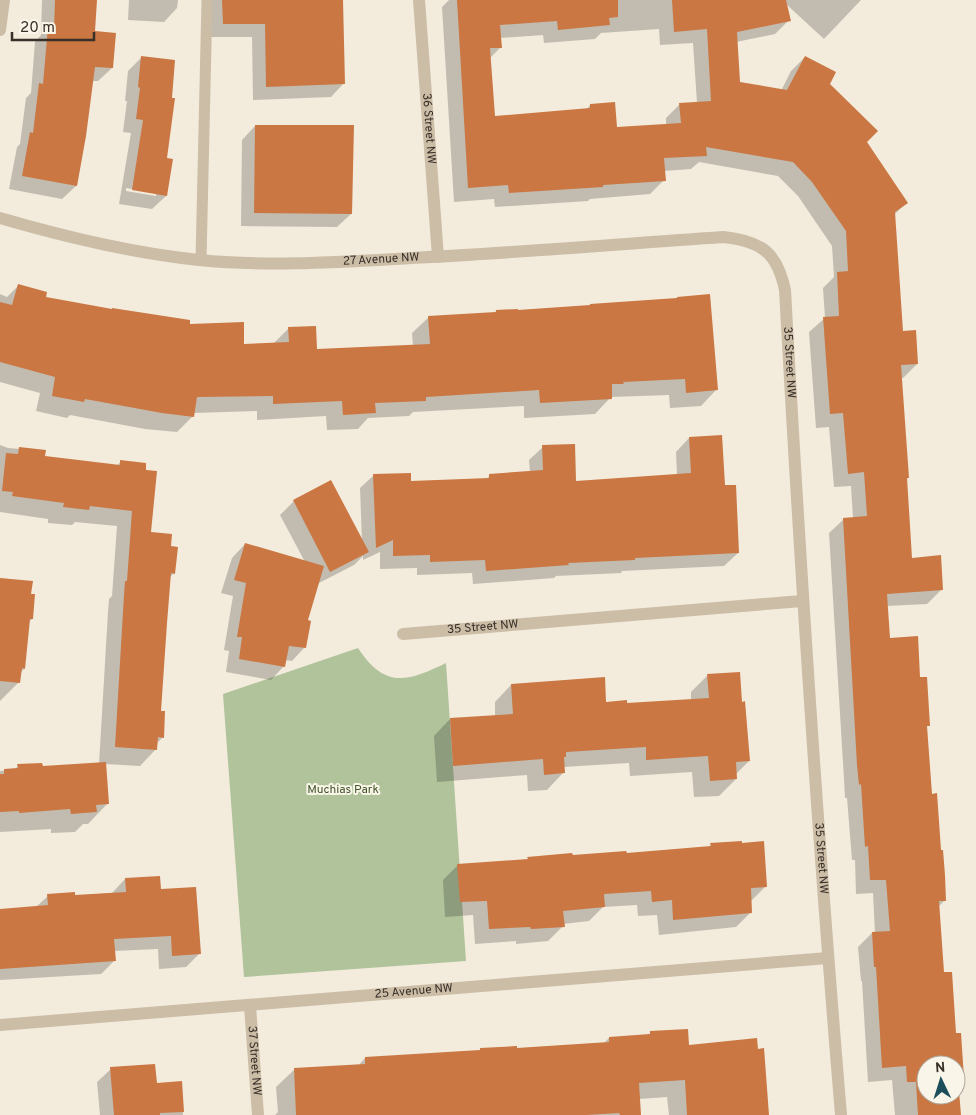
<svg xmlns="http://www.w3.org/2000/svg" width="976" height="1115" font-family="Overpass,sans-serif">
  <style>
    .green { fill: #b0c39b }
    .shadow { fill: #0003; fill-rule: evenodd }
    .building { fill: #ca7743; fill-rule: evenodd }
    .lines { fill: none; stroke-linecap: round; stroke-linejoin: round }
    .service { stroke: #ccbda7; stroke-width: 11 }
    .minor { stroke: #ccbda7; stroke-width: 12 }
    .tertiary { stroke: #ccbda7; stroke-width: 12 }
    .labels { text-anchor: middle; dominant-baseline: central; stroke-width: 4; stroke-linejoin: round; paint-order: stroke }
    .street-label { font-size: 12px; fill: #382f28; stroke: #faf5e9 }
    .park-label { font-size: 12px; fill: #41572b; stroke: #faf5e9 }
  </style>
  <rect width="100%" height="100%" fill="#f3ebdc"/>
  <!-- green -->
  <path class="green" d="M358,648C385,689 407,682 446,663L466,961L244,977L223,694Z"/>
  <!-- shadow -->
  <g class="shadow">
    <path d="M42,0H95L94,32L112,68L98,81H92L85,136L76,186L62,199L9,189L17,147L20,144L26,98L31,93L35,42L41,35Z"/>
    <path d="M129,0H178L177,8L164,22L128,20Z"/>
    <path d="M210,0H342L344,83L331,97L253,100L252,37H210Z"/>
    <path d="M449,0H861L824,39L786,4L789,20L775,34L736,42L738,83L781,91L791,71L805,57L828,84L906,203L894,215L902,333L917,364L903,378H901L908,478L906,480L911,559L942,589L927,604L886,606L889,639L919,679L928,725L926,728L930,795L945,900L938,907L943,974L963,1078L957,1084L959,1115H895L892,1080L868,1082L862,981H861L858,947L872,933H875L873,893L856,894L855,860H852L847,798H845L844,779L829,533L844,519L853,518L851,486L834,487L829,427L816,428L809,332L825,318L823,288L834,277L832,246L798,196L778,176L699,162L691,169L664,171V180L650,194L590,199L588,201L495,207L494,199L454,202L442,7ZM659,29L660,45L693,43L697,103L680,104L666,118V125L616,128L590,105L586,110L493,118L490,58L501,47L500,38L543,35L544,43L595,39L601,33ZM926,1065H956V1095H926Z"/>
    <path d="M141,58L166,159V196L152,209L119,204L131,133L123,132L127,101H125L128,71ZM126,188L156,193V196L126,191Z"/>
    <path d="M255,126L351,214L337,227L241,226L242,140Z"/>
    <path d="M18,286L44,298L188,325L243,345L273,344L289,328L316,350L413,346L412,333L429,317L494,314L496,311L717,389L701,406L670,408L669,395L611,397L595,414L524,418V406L413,412L409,416L368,418L358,429L327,430L326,416L257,420V411L194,413L193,416L177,432L145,429L70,415L67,418L36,411L40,393L0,382V294L7,297Z"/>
    <path d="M689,438L724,487L738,553L724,566L622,571L621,573L556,576L554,578L473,584L472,573L417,575V568L380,569V552L363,560V556L354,565L317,584L307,621L305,647L292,661L285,660L284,666L271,680L226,672L229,651L224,650L233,596L221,593L232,558L245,544L305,562L280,515L294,501L362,542L360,488L374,475L410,482L486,479L490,476L530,472L529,460L543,447L575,482L677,475L676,452Z"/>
    <path d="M0,445L8,448L44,451V457L117,466L121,461L149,533L170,547L174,573L169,578L160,712L163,737L156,744V749L140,766L105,764L108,803L88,824H83L75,832L51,833V829L0,832V771L14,770L18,766L42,768L99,764L108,612L109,599L112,596L117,526L75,522L72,525L48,523V519L0,512Z"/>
    <path d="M0,579L30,595L32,619L28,623L24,669L20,673L19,682L0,701Z"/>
    <path d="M707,676L749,761L736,774V779L719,796L694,797L692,772L630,776L629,763L563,767V773L547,790L528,791L527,775L437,782L434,736L450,719L495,716V702L511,685L605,703L626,705L691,701V692Z"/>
    <path d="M711,845L766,886L751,901V912L736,927L659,935L657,915L638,916L637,905L603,907L589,921L563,924V926L548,941L516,944V941L475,944L473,915L445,917L443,880L458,865L526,861L528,859L625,855L708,847Z"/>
    <path d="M125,879L160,890L200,953L186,967L159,969L158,949L114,951L115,960L101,974L0,980V910L36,907L48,896H74L112,893Z"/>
    <path d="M651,1032L687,1046L768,1115H669L667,1097L639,1099L640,1115H275L278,1112L276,1087L294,1070L358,1066L365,1058L604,1043L609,1038L648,1035Z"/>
    <path d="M111,1069L155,1084L181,1083L183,1115H100L97,1082Z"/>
  </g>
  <!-- building -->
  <g class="building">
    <path d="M55,0H97L95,31L116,33L113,68L95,67L86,136L77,186L22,176L30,132L33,133L39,83L43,84L48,27L54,28Z"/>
    <path d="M222,0H343L345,84L266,87L265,24H223Z"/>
    <path d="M457,0H618V17L609,18L610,25L558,30L557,21L500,25L502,48H490L495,116L590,108V104L615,102L617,127L681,123L679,103L711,101L707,29L674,32L672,0H786L791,21L737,32L740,82L787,90L805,56L836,72L830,84L878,131L867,142L908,203L895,212L903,331L916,330L918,364L901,365L909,478H907L912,558L941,555L943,590L887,594L890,638L918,636L920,677H927L930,726H927L932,794L937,793L941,850H943L945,875L946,901H939L944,972H952L956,1033H961L964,1078L958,1079L961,1115H918L916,1082H907L906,1066L882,1068L876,967H874L872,932L890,931L886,880H870L868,846L865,847L861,784L859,785L857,765L843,518L867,516L864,472L848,474L843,413L830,414L823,317L839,316L837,272L848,271L846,231L812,182L793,162L706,147L707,156L664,158L666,181L603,185V187L509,193L508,185L468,188ZM926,1065H956V1095H926Z"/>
    <path d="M141,56L175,60L172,98H175L167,158L173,159L167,196L132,190L143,120L136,119L140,88L138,87Z"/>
    <path d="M255,125H354L352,214L254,213Z"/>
    <path d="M18,284L47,292L46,297L112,309V308L190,320V324L244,322V344L289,342L288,327L316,326L317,349L430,344L428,316L496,312V310L518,309V310L590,305V304L677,298V297L710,294L718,390L686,393L685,379L623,382L624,384H612V399L540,403L539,390L426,397V401L375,403L376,413L343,415L342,401L273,404V396L197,397L194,417L162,413L85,399L84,402L52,396L55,377L0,362V302L12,305Z"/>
    <path d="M722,435L725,485H736L739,553L635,558V560L568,563L569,565L486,571L485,560L430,562V555L393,556V540L376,548L373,474L411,473V481L489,478V474L543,470L542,445L575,444L576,481L691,473L689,437Z"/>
    <path d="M19,447L46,450L45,456L120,465V460L146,463V470L157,471L151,532L172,534L171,546L178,547L175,574L171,573L167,623L161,711H165L164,738L158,737L157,750L115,747L124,595L125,581H127L132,511L90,506L89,510L63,507L64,503L12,496L13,492L2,491L6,453L18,454Z"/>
    <path d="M331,480L369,552L330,572L293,500Z"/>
    <path d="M245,543L324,566L308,620L311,621L306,648L289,646L285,667L239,659L242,637H237L246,583L234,580Z"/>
    <path d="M0,578L33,581L31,594H35L33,619H30L25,669L22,668L20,683L0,681Z"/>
    <path d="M740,672L742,702L745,701L750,761L736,762L737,779L710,781L708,756L646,760V747L566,752V757H564L565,773L544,775L543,759L453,766L450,718L513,714L511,684L605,677L606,702L627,700V703L709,698L707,674Z"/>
    <path d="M106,762L109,804L96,805L97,812L71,814L70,809L19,813V811L0,812V774H4V769L18,768L17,764L42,763L43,766Z"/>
    <path d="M742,841V843L764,841L767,887L751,888L752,913L673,920L672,900L652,902L651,891L604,894L605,907L563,911L565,927L531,929L530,927L489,929L487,901L460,902L457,864L528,859L527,857L572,853L573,855L626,851L627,853L711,846L710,843Z"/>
    <path d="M160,876L161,889L196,887L201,954L172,956L171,936L114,939L116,961L0,969V909L48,905L47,894L75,892V895L126,892L125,878Z"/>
    <path d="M688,1029L689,1045L757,1038L758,1049L764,1048L769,1115H687L685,1080L639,1083L641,1115H620L619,1113L586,1115H296L294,1068L365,1064V1057L480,1050V1048L517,1046V1048L609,1042V1037L650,1034V1031Z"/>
    <path d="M155,1064L157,1083L182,1081L184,1112L160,1113V1115H114L110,1067Z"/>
  </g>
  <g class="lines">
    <!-- service -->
    <path class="service" d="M201,260L207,0"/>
    <!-- minor -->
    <g class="minor">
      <path id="s1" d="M419,0L438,257"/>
      <path id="s2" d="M0,218C65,237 132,253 199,260C269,267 340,262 411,258C515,253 619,244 723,237C761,241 777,252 785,290C800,565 818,840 841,1115"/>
      <path id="s3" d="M403,634L802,601"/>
      <path id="s4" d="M250,1006L258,1115"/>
      <path id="s5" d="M0,1025L828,958"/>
    </g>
    <!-- tertiary -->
    <path class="tertiary" d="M0,30L4,0"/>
  </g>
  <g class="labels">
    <!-- street labels -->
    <g class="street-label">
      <text stroke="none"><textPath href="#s1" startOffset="129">36 Street NW</textPath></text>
      <text stroke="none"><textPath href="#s2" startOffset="386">27 Avenue NW</textPath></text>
      <text stroke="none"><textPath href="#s2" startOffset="891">35 Street NW</textPath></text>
      <text stroke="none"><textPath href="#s3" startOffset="80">35 Street NW</textPath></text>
      <text stroke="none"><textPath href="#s2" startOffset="1388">35 Street NW</textPath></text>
      <text stroke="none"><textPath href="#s5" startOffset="415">25 Avenue NW</textPath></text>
      <text stroke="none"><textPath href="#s4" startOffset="55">37 Street NW</textPath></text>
    </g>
    <!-- park labels -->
    <g class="park-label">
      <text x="343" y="790">Muchias Park</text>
    </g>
  </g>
  <!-- north arrow -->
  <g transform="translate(941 1080) rotate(356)"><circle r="24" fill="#faf5e9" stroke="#aca69c"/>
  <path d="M0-4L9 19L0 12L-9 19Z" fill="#1c4e5b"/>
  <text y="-8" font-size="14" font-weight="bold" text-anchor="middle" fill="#382f28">N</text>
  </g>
  <!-- scale -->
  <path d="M12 32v8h82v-8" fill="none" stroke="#382f28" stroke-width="2.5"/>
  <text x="20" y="32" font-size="15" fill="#382f28" stroke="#faf5e9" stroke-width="4" paint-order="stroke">20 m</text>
</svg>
